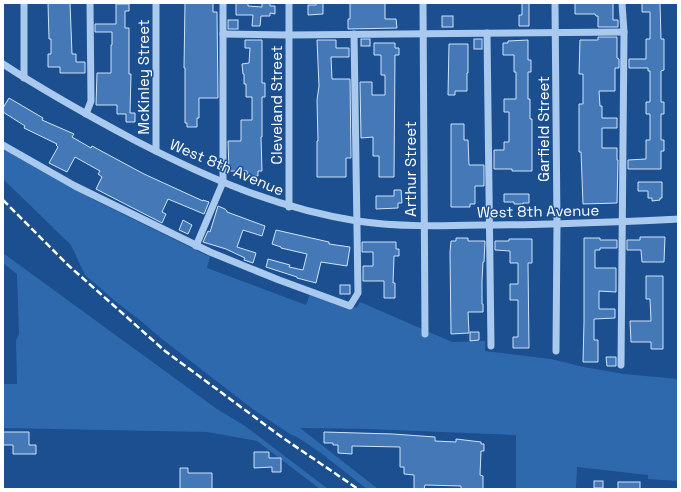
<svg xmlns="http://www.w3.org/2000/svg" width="681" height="492" font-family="'Space Grotesk',sans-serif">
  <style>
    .green { fill: #2e69ad }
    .building { fill: #4478b7; stroke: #cfe3fa }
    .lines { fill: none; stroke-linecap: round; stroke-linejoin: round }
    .minor { stroke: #a9c9ee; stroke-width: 7 }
    .rail { stroke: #fff; stroke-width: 2.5; stroke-dasharray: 7 3; stroke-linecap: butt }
    .labels { text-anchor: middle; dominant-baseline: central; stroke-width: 3; stroke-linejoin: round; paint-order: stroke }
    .street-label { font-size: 15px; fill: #fff; stroke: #1b4f8f }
  </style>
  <rect width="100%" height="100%" fill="#1b4f8f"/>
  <!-- green -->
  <g class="green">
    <path d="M3,148L96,201L210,257L207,268L306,305L310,294L351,308L357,307L360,302L452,342L485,341V351L551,359L584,367L624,374L678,379V481L648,479V475L577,467L576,489H516V435L368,429L300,428L378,489H367L321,453L297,437L290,434L254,410L162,339L141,321L115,301L85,275L71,245L3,179Z"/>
    <path d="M3,253L217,409L245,426L328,489H320L257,441L207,432L3,428V384H17L16,340L19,334L17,274L3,263Z"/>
  </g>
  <!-- building -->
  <g class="building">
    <path d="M48,3H70L72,54H76V62H85V73H60V67H48V54H51V39H49Z"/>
    <path d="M185,3H213V12H217L218,98H199V118H197V127H187V123H185V68H184Z"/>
    <path d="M236,3H248V6L262,7V3H270V6H275V14L270,13V16H261L260,26H252L253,15H236Z"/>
    <path d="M316,3H323V14L308,15V5H316Z"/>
    <path d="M350,3H385V19H396L397,28L348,29V19H350Z"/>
    <path d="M522,3H529V26H519V15H522Z"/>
    <path d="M575,3H613V20H618V27H598V16H596L595,14H575Z"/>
    <path d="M642,3H660L661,39H664V70L661,71V102H664V114H661V140H664V151H661V169H628V160L646,159V140H650V114H646V102H650V71H648V68H629V59H646V39H650V12H642Z"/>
    <path d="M116,4H129V11H125V28H129V74H131L130,113H135V122H126V114H117V105H96L97,73H111V45H112V32H95V24H116Z"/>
    <rect x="442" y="16" width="11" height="11"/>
    <rect x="228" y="20" width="10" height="9"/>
    <path d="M598,37H617V58L619,59V68H615V91H599L600,106H602V118H617V128H602V148H617V160H618L617,203L583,204L581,152H579V104H583V74H579L580,40H598Z"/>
    <rect x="361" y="39" width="9" height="7"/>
    <rect x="474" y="39" width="8" height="10"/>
    <path d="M245,40H262V83H265V97H262V137H261L262,171H258V176H247V171H229L228,141H241V120H252V97H246V84H244V74H243L242,64L249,63L250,48H245Z"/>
    <path d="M317,40H336V48H349V57H331L332,79H350L351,158H346V177H317V141H318L317,100L319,86Z"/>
    <path d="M528,40V60H531V72H528V99H530V119H532V171H512V169H494V150H504V142H509V112H504V99H516V72H514V55H503V43H508V41Z"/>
    <path d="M374,43H395V48H399V55H395L394,177H379V156H373V137L361,138L360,82H372V95H385V75H381V55H374Z"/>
    <path d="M449,44H468V73H467V91H455V95H448Z"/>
    <path d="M9,98L43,118L42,120L74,134L72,137L91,148L92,146L144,174L203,201V200L209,202L204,214L168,199L162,212L166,214L162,223L96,189L102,177L98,174L100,171L75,157L67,172L49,163L58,147L56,145L57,144L24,128L25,126L3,112V108Z"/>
    <path d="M451,124H464V140H468L469,165H484V186H475V204H470V207H451Z"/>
    <path d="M638,182H662V198H660V200L652,201V198H648V191H638Z"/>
    <path d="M394,190H401L402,203H398V208L376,209V196H394Z"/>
    <path d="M504,194H529V203H523V204H514V202H504Z"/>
    <path d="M218,206L225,209L227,211V212L265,226L262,236L243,230L237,247L256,253L253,263L244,260L245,258L226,249L203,242L208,231L210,232Z"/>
    <path d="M183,220L192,225L188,234L179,230Z"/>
    <path d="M276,230L329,242V244L350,247L347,266L321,262L316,283L297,278V277L266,267L268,259L290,265L289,267L303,270L307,254L281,248V247L272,244Z"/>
    <path d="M640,237H665L664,262H642L641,250H627V240H640Z"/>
    <path d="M456,238H468V241H485L484,262H483L482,281V304H483V312H468L469,333L451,334L450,252L451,241H456Z"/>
    <path d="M584,238H600V240H617V248H600V250H595V268H616V292L599,291V309H615V318L594,319V340H598V362H583L584,322Z"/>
    <path d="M509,239H532V263H528L529,348H513V337H518V300H510V284H518V263H510V251L495,250V241H509Z"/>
    <path d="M362,242H396V249H399V256H394L393,283H395V298H384V281H363V266H373V252H362Z"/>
    <path d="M646,276H663V349H651V342H631L630,321H651L650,299H646Z"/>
    <rect x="340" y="285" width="10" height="9"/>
    <path d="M470,332H479V340L470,341Z"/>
    <path d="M606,357H616V366H607Z"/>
    <path d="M3,432H29V445H36V454H13V445H3Z"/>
    <path d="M324,432L393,434L435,437V441L456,442V439L481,442V444H484V451H481L480,475L483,476V489H461V486L425,485L424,489H414V475L404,474V467H400V447L352,446V454L338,453V445H333V443H324Z"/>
    <path d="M254,452H269V458H281V472H272V467L254,468Z"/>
    <path d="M180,468H188V473H212V489H180Z"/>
    <rect x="594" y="481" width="9" height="7"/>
    <rect x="618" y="482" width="22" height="7"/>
  </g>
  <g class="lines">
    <!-- minor -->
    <g class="minor">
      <path d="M24,3V78"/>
      <path d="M156,3V151"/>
      <path d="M423,3L425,334"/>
      <path d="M555,3L557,225L556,351"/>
      <path d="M487,33L491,346"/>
      <path d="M223,34L289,35L624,32"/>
      <path d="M3,64C46,92 91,117 136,141C208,178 276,208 357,221C398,227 440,226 482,225C547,225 612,222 678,219"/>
      <path d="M86,114L91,101L90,3"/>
      <path d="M3,145L75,186L210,252L279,280L350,306L358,293L354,34"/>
      <path d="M289,207V3"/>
      <path d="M196,246L223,182V3"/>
      <path d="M621,365L624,32L622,3"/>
    </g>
    <!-- rail -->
    <path class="rail" d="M3,200L68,265L165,351L283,438L358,489"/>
  </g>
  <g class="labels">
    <!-- street labels -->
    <g class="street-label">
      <text transform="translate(143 77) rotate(-90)">McKinley Street</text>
      <text transform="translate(276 105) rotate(-90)">Cleveland Street</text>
      <text transform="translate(543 129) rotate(-90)">Garfield Street</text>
      <text transform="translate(227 167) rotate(23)">West 8th Avenue</text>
      <text transform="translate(410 169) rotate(-90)">Arthur Street</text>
      <text transform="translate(538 211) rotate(-1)">West 8th Avenue</text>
    </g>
  </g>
  <!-- border -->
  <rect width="681" height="492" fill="none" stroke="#ffffff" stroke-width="8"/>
</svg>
